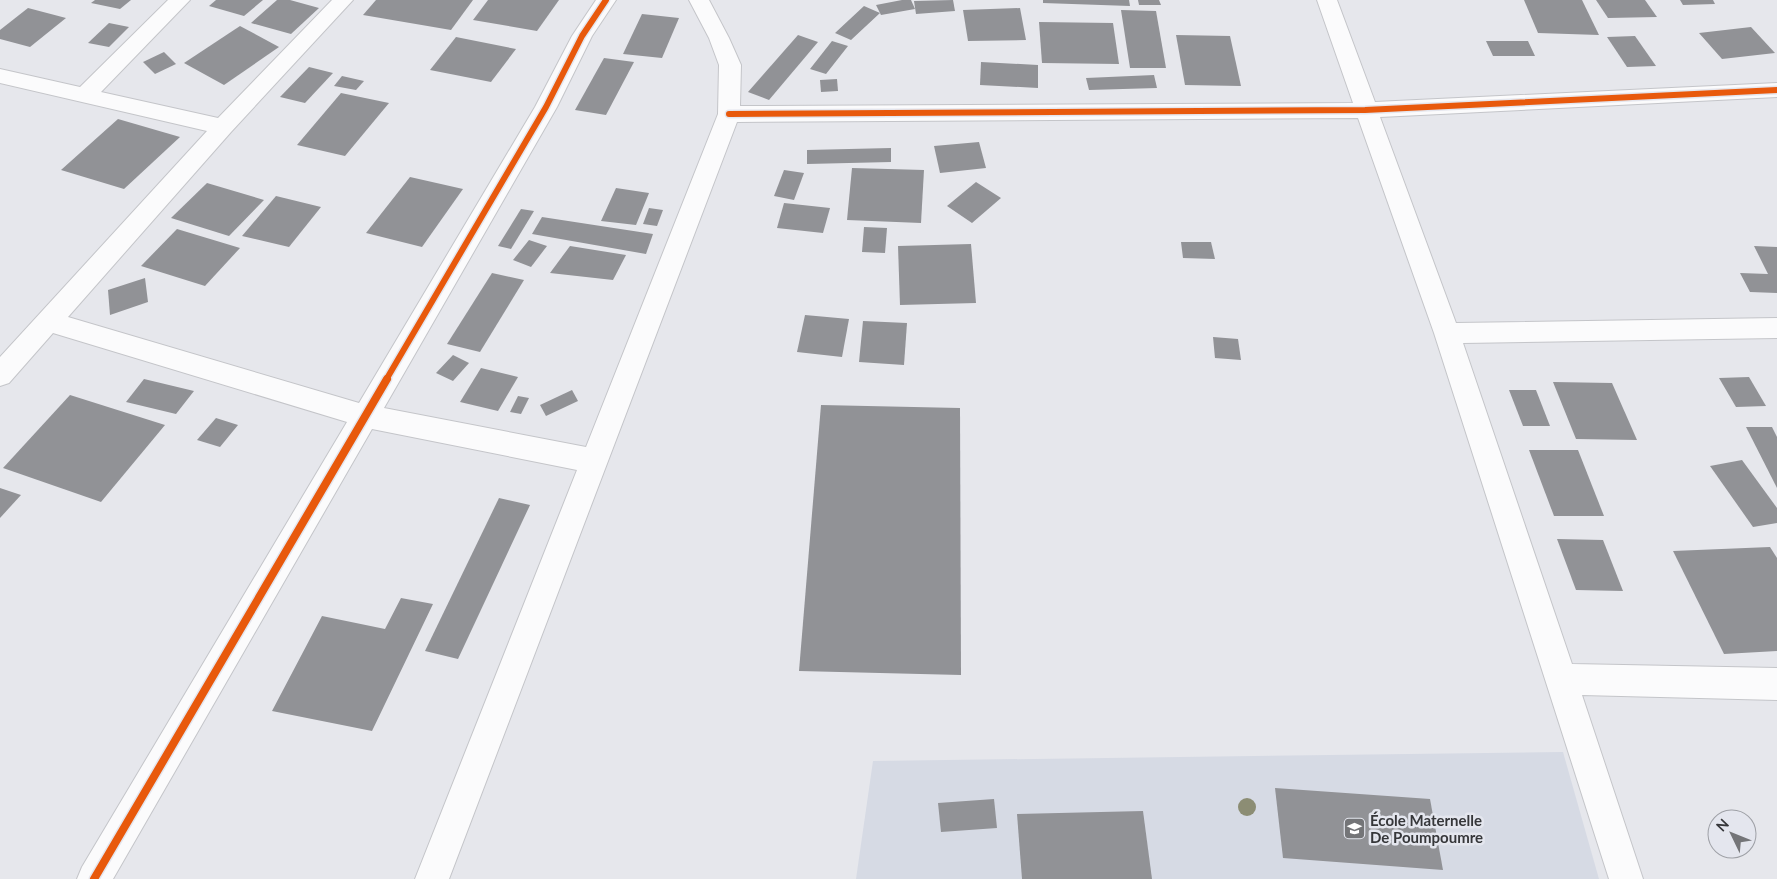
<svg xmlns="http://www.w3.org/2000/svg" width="1777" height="879" font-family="Lato,sans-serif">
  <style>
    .built { fill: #d6dae4 }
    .building { fill: #919296 }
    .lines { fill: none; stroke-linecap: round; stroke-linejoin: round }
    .street-casing { stroke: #c4c5c9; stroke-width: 2 }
    .street { fill: #fbfbfc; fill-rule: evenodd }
    .cycleway-far1-casing { stroke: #e4e6ee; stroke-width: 9 }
    .cycleway-casing { stroke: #e4e6ee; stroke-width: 11 }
    .cycleway-far1 { stroke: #e8590c; stroke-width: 6 }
    .cycleway { stroke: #e8590c; stroke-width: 8 }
    .tree { fill: #8c8d74 }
    .labels { text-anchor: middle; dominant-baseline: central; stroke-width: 5; stroke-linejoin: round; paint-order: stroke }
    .near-poi-label { font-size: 15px; font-weight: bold; fill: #36373a; stroke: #e4e6ee; text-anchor: start }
  </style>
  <rect width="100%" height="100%" fill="#e6e7ec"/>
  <!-- built -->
  <path class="built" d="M1563,752L1599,879H856L873,761Z"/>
  <!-- building -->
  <g class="building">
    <path d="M95,0H131L120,9L91,3Z"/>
    <path d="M216,0H263L244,16L209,6Z"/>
    <path d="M277,0H290L319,8L291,34L251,23Z"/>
    <path d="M376,0H473L451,30L363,15Z"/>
    <path d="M488,0H559L537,31L473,20Z"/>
    <path d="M902,0H911L915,9L881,15L880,13L851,40L835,33L864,6L880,13L876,5Z"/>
    <path d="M953,0L955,11L916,14L914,1Z"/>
    <path d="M1043,0H1129L1130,6L1043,3Z"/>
    <path d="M1138,0H1159L1161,5H1139Z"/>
    <path d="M1524,0H1582L1599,35L1538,33Z"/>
    <path d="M1596,0H1645L1657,17L1608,18Z"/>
    <path d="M1680,0H1713L1715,4L1683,5Z"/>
    <path d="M28,8L66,18L30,47L0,39V30Z"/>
    <path d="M1020,8L1026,40L968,41L963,10Z"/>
    <path d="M1121,10L1156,11L1166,68H1130Z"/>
    <path d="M642,14L679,18L662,58L623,54Z"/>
    <path d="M1039,22L1113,23L1119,64L1042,63Z"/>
    <path d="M109,23L129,27L109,47L88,43Z"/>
    <path d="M240,26L279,47L224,85L184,63Z"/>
    <path d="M1751,27L1775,53L1722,59L1699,33Z"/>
    <path d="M798,35L818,42L769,100L748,92Z"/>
    <path d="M1176,35L1230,36L1241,86L1185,85Z"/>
    <path d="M1635,36L1656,66L1627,67L1607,37Z"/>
    <path d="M456,37L516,49L491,82L430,70Z"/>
    <path d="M832,41L848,46L826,74L810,69Z"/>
    <path d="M1486,41H1528L1535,56H1493Z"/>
    <path d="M164,52L176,64L155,74L143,62Z"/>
    <path d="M604,58L634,62L606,115L575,110Z"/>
    <path d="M981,62L1038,65V88L980,85Z"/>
    <path d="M309,67L333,73L305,103L280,97Z"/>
    <path d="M1154,75L1157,88L1089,90L1086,78Z"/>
    <path d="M342,76L364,81L356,90L334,86Z"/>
    <path d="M837,79L838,91L821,92L820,80Z"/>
    <path d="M341,93L389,103L345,156L297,145Z"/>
    <path d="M118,119L180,137L124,189L61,170Z"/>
    <path d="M979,142L986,168L940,173L934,146Z"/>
    <path d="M891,148V162L807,164V150Z"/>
    <path d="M852,168L924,170L921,223L847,220Z"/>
    <path d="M784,170L804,173L794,200L774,196Z"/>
    <path d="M410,177L463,189L422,247L366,233Z"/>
    <path d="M976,182L1001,198L972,223L947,206Z"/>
    <path d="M207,183L264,200L229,236L171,218Z"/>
    <path d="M616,188L649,193L636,225L601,221Z"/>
    <path d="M276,196L321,207L289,247L242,236Z"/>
    <path d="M784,203L830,208L823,233L777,228Z"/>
    <path d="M649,208L663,210L657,226L643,224Z"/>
    <path d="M521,209L534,211L511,249L498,246Z"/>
    <path d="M542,217L653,234L646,254L532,234Z"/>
    <path d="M864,227L887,228L885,253L862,252Z"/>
    <path d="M177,229L240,248L205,286L141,266Z"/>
    <path d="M529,240L547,246L531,267L513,260Z"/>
    <path d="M1181,242H1211L1215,259L1183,258Z"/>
    <path d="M971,244L976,303L900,305L898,246Z"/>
    <path d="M570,246L626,255L613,280L550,273Z"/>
    <path d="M1754,246L1777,247V293L1750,292L1740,273L1768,274Z"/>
    <path d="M492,273L524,280L480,352L447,344Z"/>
    <path d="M145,278L148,302L110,315L108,290Z"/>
    <path d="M805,315L849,319L842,357L797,352Z"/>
    <path d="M863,321L907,323L904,365L859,362Z"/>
    <path d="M1213,337L1238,339L1241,360L1215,358Z"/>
    <path d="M453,355L469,363L453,381L436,373Z"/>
    <path d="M481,368L518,377L498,411L460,402Z"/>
    <path d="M1749,377L1766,406L1736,407L1719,378Z"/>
    <path d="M144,379L194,391L176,414L126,402Z"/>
    <path d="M1553,382L1612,383L1637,440L1576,439Z"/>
    <path d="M572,390L578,401L546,416L540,405Z"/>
    <path d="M1509,390H1536L1550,426H1523Z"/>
    <path d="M70,395L165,425L101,502L3,468Z"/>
    <path d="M518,396L529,398L521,414L510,412Z"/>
    <path d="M821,405L960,408L961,675L799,671Z"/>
    <path d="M216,418L238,425L220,447L197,440Z"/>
    <path d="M1746,427H1772L1777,437V488Z"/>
    <path d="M1529,450H1578L1604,516H1554Z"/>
    <path d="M1742,460L1777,508V523L1753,527L1710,466Z"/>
    <path d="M0,488L21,495L0,518Z"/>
    <path d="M499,498L530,505L458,659L425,651Z"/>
    <path d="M1557,539L1603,540L1623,591L1576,590Z"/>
    <path d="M1770,547L1777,558V651L1724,654L1673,551Z"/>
    <path d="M401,598L433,604L372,731L272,711L322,616L385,629Z"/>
    <path d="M1275,788L1430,799L1443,870L1283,858Z"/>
    <path d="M994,799L997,828L941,832L938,803Z"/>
    <path d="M1143,811L1152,879H1022L1017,814Z"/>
  </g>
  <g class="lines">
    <defs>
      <path id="street" d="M168,0H190L101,92L218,118L332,0H353L231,132L68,317L359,403L535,107L572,36L596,0H616L592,36L557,107L384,408L586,447L718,114L719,65L709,38L689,0H709L729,38L741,65L740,106L1353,103L1317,0H1337L1375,102L1777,83V97L1380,117L1456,323L1777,318V338L1463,343L1572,664L1777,668V700L1582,695L1643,879H1609L1434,333L1358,118L737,122L449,879H415L577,470L372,429L113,879H77L82,867L347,422L53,333L9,383L0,386V357L207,131L0,83V69L80,87Z"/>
    </defs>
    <!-- street casing -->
    <use href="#street" class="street-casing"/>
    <!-- street -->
    <use href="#street" class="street"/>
    <defs>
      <g id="cycleway-far1">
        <path d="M729,114L1365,110L1777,90"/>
        <path d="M386,380L546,107L582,36L606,0"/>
      </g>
      <path id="cycleway" d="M94,879L387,379"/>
    </defs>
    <!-- cycleway-far1 casing -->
    <use href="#cycleway-far1" class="cycleway-far1-casing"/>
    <!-- cycleway casing -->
    <use href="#cycleway" class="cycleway-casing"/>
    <!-- cycleway-far1 -->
    <use href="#cycleway-far1" class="cycleway-far1"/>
    <!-- cycleway -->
    <use href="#cycleway" class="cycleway"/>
  </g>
  <!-- trees -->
  <circle class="tree" cx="1247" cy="807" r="9"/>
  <!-- icons -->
  <defs>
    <symbol id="school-square" viewBox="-11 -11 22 22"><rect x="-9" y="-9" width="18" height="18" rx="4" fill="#747578" stroke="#e4e6ee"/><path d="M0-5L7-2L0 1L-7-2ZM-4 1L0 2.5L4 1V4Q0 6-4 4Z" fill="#fff"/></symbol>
  </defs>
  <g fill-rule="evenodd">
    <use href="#school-square" x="1342" y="816" width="25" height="25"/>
  </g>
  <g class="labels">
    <!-- near-poi labels -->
    <g class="near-poi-label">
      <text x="1370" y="820">École Maternelle<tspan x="1370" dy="17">De Poumpoumre</tspan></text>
    </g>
  </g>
  <!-- north arrow -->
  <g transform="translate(1732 834) rotate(313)"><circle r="24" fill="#e4e6ee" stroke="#9ea0a6"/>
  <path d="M0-4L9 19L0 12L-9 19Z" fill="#747578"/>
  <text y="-8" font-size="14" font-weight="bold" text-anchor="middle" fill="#36373a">N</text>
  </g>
</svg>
